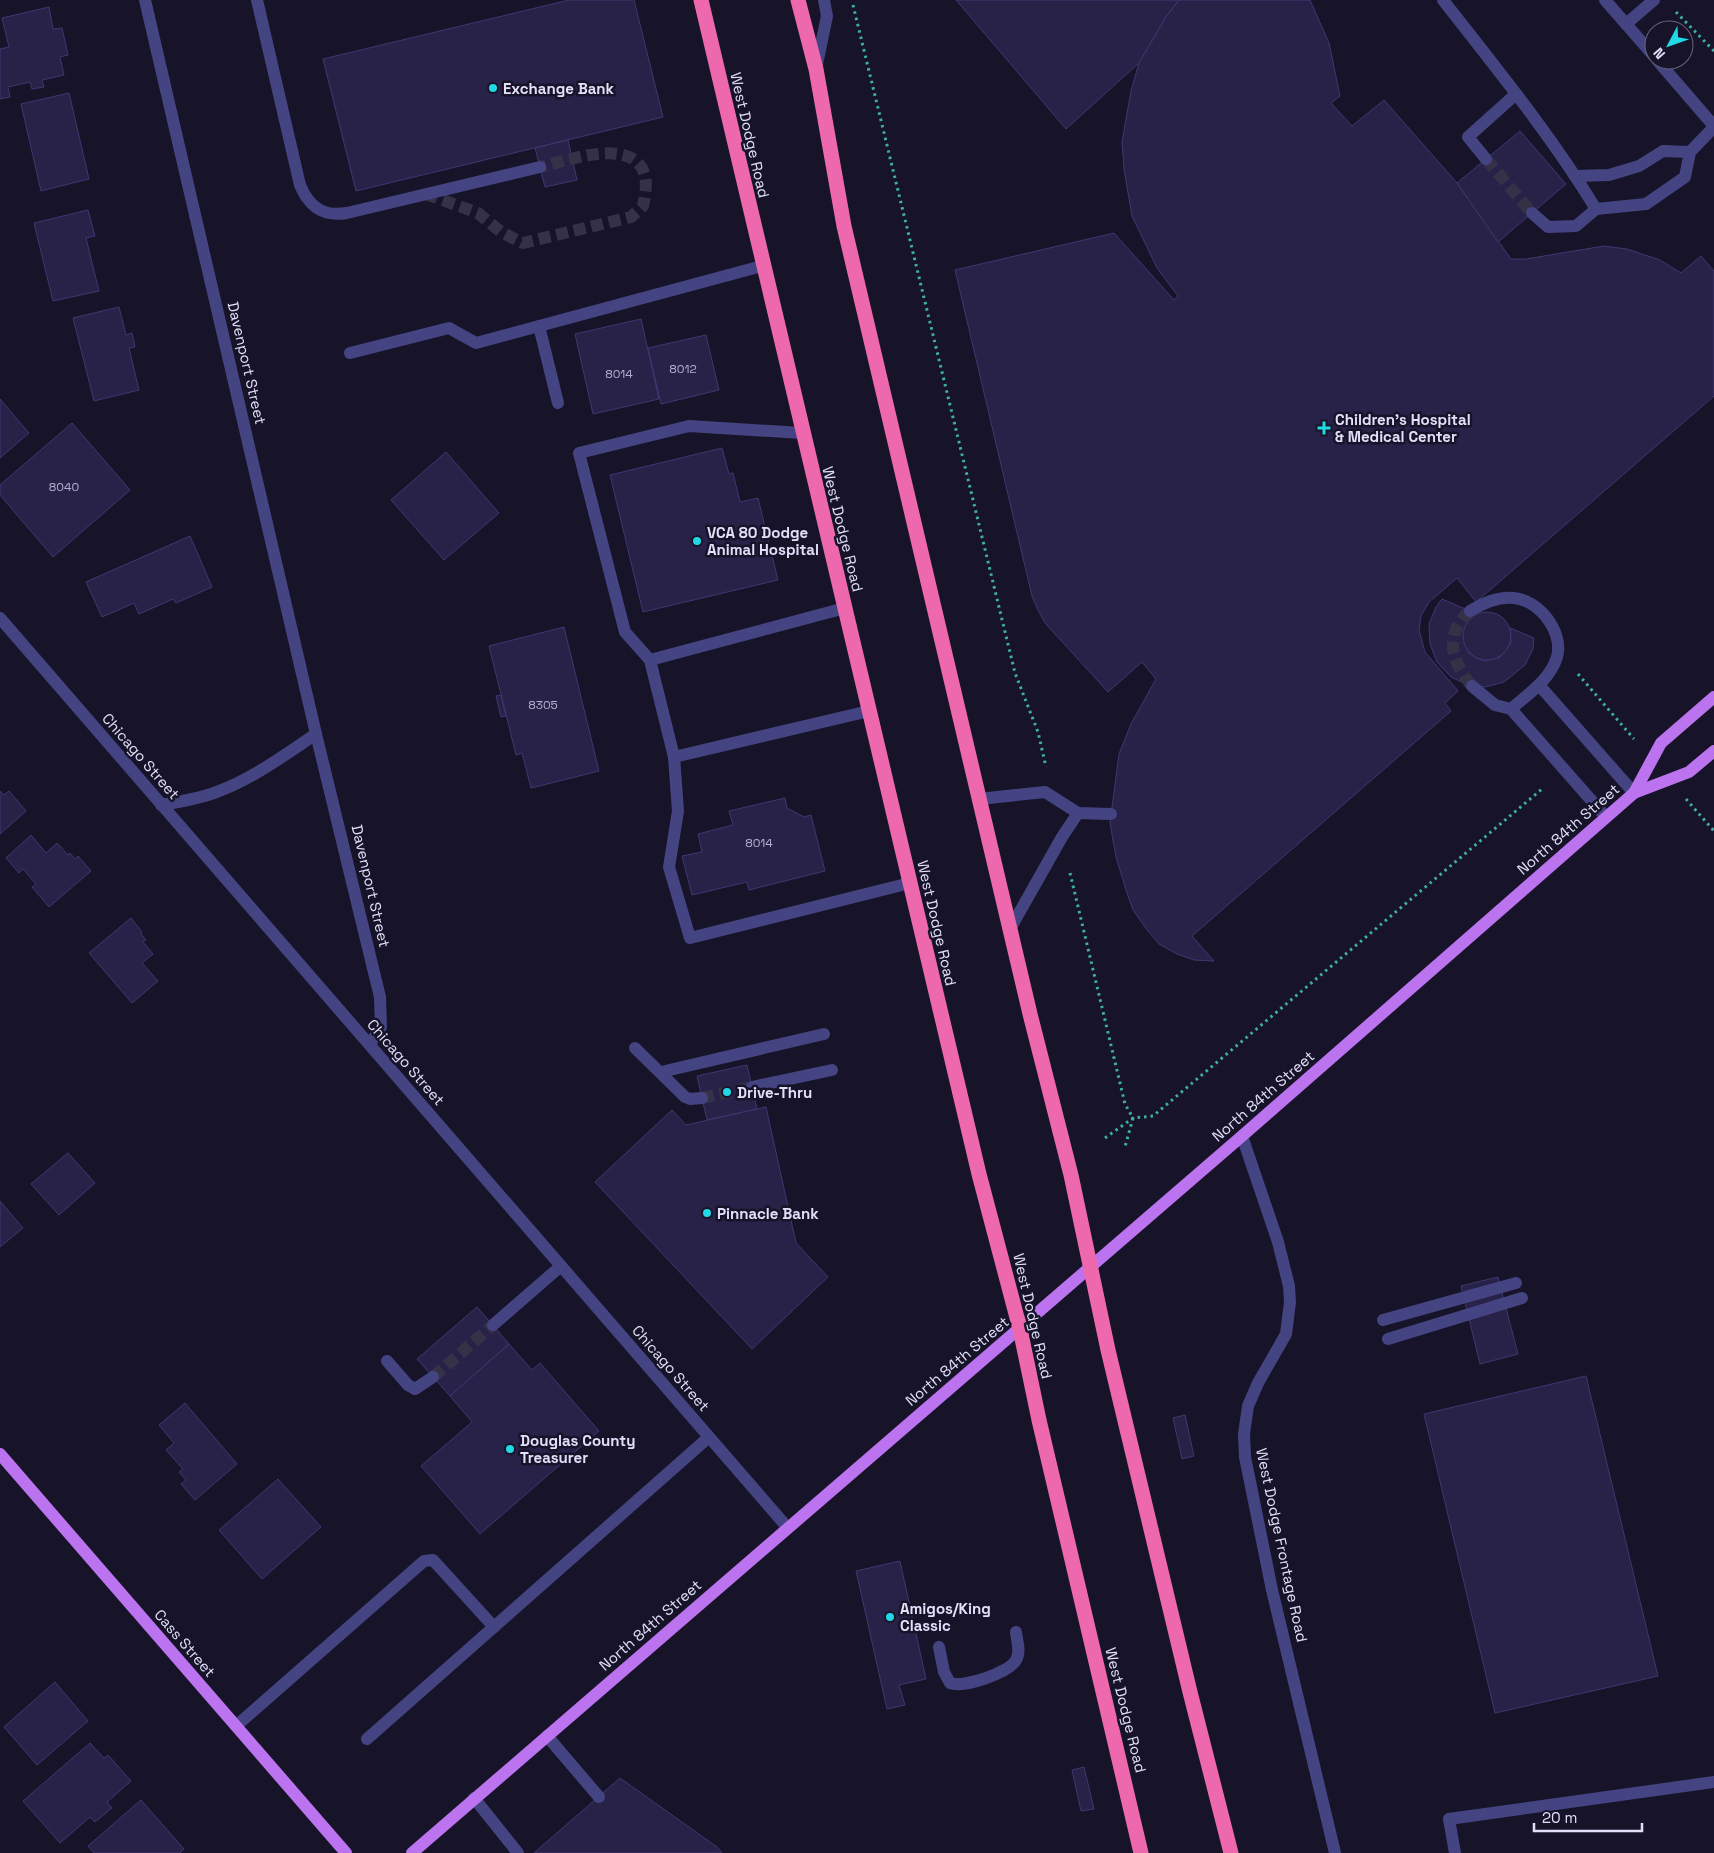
<svg xmlns="http://www.w3.org/2000/svg" width="1714" height="1853" font-family="'Space Grotesk',sans-serif">
  <style>
    .building { fill: #282248; stroke: #403771 }
    .lines { fill: none; stroke-linecap: round; stroke-linejoin: round }
    .minor-tunnel { stroke: #353248; stroke-width: 12; stroke-dasharray: 12 6; stroke-linecap: butt }
    .path { stroke: #3fafa5; stroke-width: 3; stroke-dasharray: 2.5 4; stroke-linecap: butt }
    .minor { stroke: #454482; stroke-width: 12 }
    .major { stroke: #bc73ef; stroke-width: 12 }
    .highway { stroke: #ee68ad; stroke-width: 15 }
    .poi-dot { fill: #21d9e5; stroke: #171429; stroke-width: 2 }
    .labels { text-anchor: middle; dominant-baseline: central; stroke-width: 5; stroke-linejoin: round; paint-order: stroke }
    .number-label { font-size: 12px; fill: #b4b0ce }
    .poi-label { font-size: 15px; font-weight: bold; fill: #e2dffb; stroke: #171429; text-anchor: start }
    .street-label { font-size: 15px; fill: #e2dffb; stroke: #171429 }
  </style>
  <rect width="100%" height="100%" fill="#171429"/>
  <!-- building -->
  <g class="building">
    <path d="M569,0H634L663,117L356,191L323,59Z"/>
    <path d="M956,0H1179L1166,17L1139,63L1066,129Z"/>
    <path d="M1179,0H1310L1329,43L1340,96L1331,103L1352,126L1384,100L1457,183L1511,259H1526L1604,246L1627,249L1660,260L1681,273L1701,256L1714,271V396L1476,602L1457,578L1429,602L1421,616L1419,630L1425,652L1458,691L1445,703L1451,711L1192,936L1214,961L1194,960L1177,954L1159,944L1148,931L1133,910L1126,890L1116,857L1110,823L1119,754L1131,724L1156,679L1142,662L1108,692L1045,623L1038,610L1032,596L955,270L1114,233L1174,300L1178,296L1157,268L1132,216L1124,169L1122,142L1131,91L1139,63L1166,17Z"/>
    <path d="M49,7L53,29L62,28L68,55L60,57L64,75L42,80L44,87L32,89L30,82L8,87L10,97L0,99V49L9,47L2,18Z"/>
    <path d="M69,93L89,179L41,191L21,104Z"/>
    <path d="M1520,131L1566,184L1498,242L1457,183Z"/>
    <path d="M568,140L577,180L545,187L535,148Z"/>
    <path d="M88,210L95,236L86,238L99,291L53,301L34,223Z"/>
    <path d="M119,307L126,335L132,333L135,347L129,348L139,390L94,401L73,318Z"/>
    <path d="M641,319L659,399L593,414L575,334Z"/>
    <path d="M706,335L719,390L661,404L648,348Z"/>
    <path d="M0,399L29,433L0,458Z"/>
    <path d="M72,423L130,490L53,557L0,495V485Z"/>
    <path d="M722,448L729,474L733,473L740,502L758,498L778,580L643,612L610,475Z"/>
    <path d="M446,452L499,513L444,560L391,500Z"/>
    <path d="M190,536L212,587L176,603L173,599L139,614L134,603L102,617L86,582Z"/>
    <path d="M1442,599L1477,614L1468,621L1463,636L1469,653L1476,658L1485,661L1500,657L1511,643L1510,628L1534,638L1533,649L1525,665L1504,682L1485,687L1468,685L1451,677L1437,662L1430,644L1429,624L1436,607Z"/>
    <circle cx="1487" cy="636" r="24"/>
    <path d="M564,627L599,771L531,788L522,753L516,755L489,646Z"/>
    <path d="M501,695L506,716L501,717L496,696Z"/>
    <path d="M0,791L4,795L9,791L26,811L0,834Z"/>
    <path d="M785,798L787,808L804,817L811,815L825,871L749,890L747,882L692,895L682,856L702,852L698,834L733,825L729,811Z"/>
    <path d="M31,835L46,853L57,843L68,855L70,853L75,859L78,856L91,871L49,907L32,887L36,884L23,869L19,873L6,858Z"/>
    <path d="M131,918L142,932L141,934L146,940L143,942L153,954L142,963L158,981L132,1003L89,953Z"/>
    <path d="M747,1065L757,1109L707,1120L697,1076Z"/>
    <path d="M766,1107L796,1243L828,1277L752,1349L595,1182L672,1110L686,1125Z"/>
    <path d="M68,1153L95,1183L59,1215L31,1184Z"/>
    <path d="M0,1201L23,1228L0,1247Z"/>
    <path d="M1498,1277L1518,1354L1480,1364L1461,1286Z"/>
    <path d="M477,1307L509,1344L450,1396L417,1359Z"/>
    <path d="M509,1344L532,1370L540,1363L599,1431L480,1534L421,1466L472,1422L450,1396Z"/>
    <path d="M1586,1376L1658,1676L1495,1713L1424,1414Z"/>
    <path d="M185,1403L237,1464L195,1500L181,1484L186,1480L179,1472L183,1469L166,1450L174,1443L159,1425Z"/>
    <path d="M1185,1415L1194,1456L1182,1459L1173,1418Z"/>
    <path d="M278,1479L321,1527L262,1579L219,1530Z"/>
    <path d="M900,1561L926,1679L899,1685L905,1705L887,1709L856,1571Z"/>
    <path d="M55,1682L88,1721L37,1765L4,1727Z"/>
    <path d="M90,1743L104,1758L108,1755L131,1781L107,1802L112,1808L95,1822L90,1817L60,1843L23,1801Z"/>
    <path d="M1084,1767L1094,1809L1081,1811L1072,1770Z"/>
    <path d="M620,1778L717,1847L722,1853H534Z"/>
    <path d="M141,1800L184,1849L180,1853H94L88,1846Z"/>
  </g>
  <g class="lines">
    <!-- minor-tunnel -->
    <g class="minor-tunnel">
      <path d="M1486,159L1532,213"/>
      <path d="M426,194L478,213L501,232L523,243L631,217L643,206C645,197 647,185 645,176C635,135 566,161 540,167"/>
      <path d="M1470,611C1443,634 1451,661 1472,686"/>
      <path d="M702,1098L752,1087"/>
      <path d="M433,1377L493,1325"/>
    </g>
    <!-- path -->
    <g class="path">
      <path d="M853,5L1015,673L1038,732L1046,767"/>
      <path d="M1676,12L1714,51"/>
      <path d="M1578,674L1634,739"/>
      <path d="M1686,799L1714,831"/>
      <path d="M1070,873L1125,1104L1133,1118L1125,1147"/>
      <path d="M1105,1138L1133,1118L1153,1116L1542,789"/>
    </g>
    <!-- minor -->
    <g class="minor">
      <path d="M145,0L316,734L380,997L381,1027L370,1044"/>
      <path d="M257,0L300,185C309,207 323,217 347,213L540,167"/>
      <path d="M1443,0C1496,68 1551,135 1596,209"/>
      <path d="M1605,0L1654,56"/>
      <path d="M1626,24L1654,0"/>
      <path d="M1657,60L1714,126"/>
      <path d="M816,69L827,16L824,0"/>
      <path d="M1486,159L1468,137L1516,94"/>
      <path d="M1576,176L1609,175L1639,166L1663,151L1690,152"/>
      <path d="M1532,213L1548,227L1576,226L1596,209L1646,204L1685,177L1690,152L1714,127"/>
      <path d="M539,326L558,403"/>
      <path d="M350,353L449,328L476,343L762,266"/>
      <path d="M802,433L689,426L579,453L625,632L650,660L674,757L869,711"/>
      <path d="M1470,611C1483,603 1498,596 1514,598C1539,600 1564,632 1557,657C1550,680 1528,694 1511,709L1495,705L1472,686"/>
      <path d="M0,618L787,1527"/>
      <path d="M650,660L845,608"/>
      <path d="M1539,685L1634,793"/>
      <path d="M1511,709L1606,817"/>
      <path d="M674,757L678,811L669,867L690,938L910,883"/>
      <path d="M979,799L1045,792L1078,813L1111,814"/>
      <path d="M161,805C179,802 197,799 214,793C251,780 283,756 316,734"/>
      <path d="M1010,929L1062,837L1078,813"/>
      <path d="M635,1048L685,1097L690,1099L702,1098"/>
      <path d="M661,1072L824,1034"/>
      <path d="M752,1087L832,1070"/>
      <path d="M1242,1136L1278,1242L1289,1286L1290,1302L1286,1334L1258,1383L1248,1406L1244,1434L1245,1457L1272,1590L1335,1853"/>
      <path d="M1383,1320L1516,1283"/>
      <path d="M493,1325L561,1266"/>
      <path d="M1388,1339L1522,1298"/>
      <path d="M387,1361L408,1385L415,1389L433,1377"/>
      <path d="M939,1647L944,1672L950,1683C964,1688 1009,1673 1016,1660C1021,1652 1017,1641 1016,1632"/>
      <path d="M236,1726L424,1561L433,1560L494,1627"/>
      <path d="M547,1736L599,1797"/>
      <path d="M367,1739L709,1437"/>
      <path d="M474,1798L518,1853"/>
      <path d="M1455,1853L1449,1819L1714,1782"/>
    </g>
    <!-- major -->
    <g class="major">
      <path d="M1634,793L1661,743L1714,697"/>
      <path d="M0,1454L346,1853"/>
      <path d="M412,1853L1242,1136L1634,793L1689,772L1714,751"/>
    </g>
    <!-- highway -->
    <g class="highway">
      <path d="M701,0L979,1174L1020,1329L1039,1420L1141,1853"/>
      <path d="M798,0L816,69L844,226L1030,1014L1071,1175L1108,1350L1190,1692L1231,1853"/>
    </g>
  </g>
  <!-- markers -->
  <g class="poi-dot">
    <circle cx="493" cy="88" r="5"/>
    <path d="M1321.5 420.5h5v5h5v5h-5v5h-5v-5h-5v-5h5z"/>
    <circle cx="697" cy="541" r="5"/>
    <circle cx="727" cy="1092" r="5"/>
    <circle cx="707" cy="1213" r="5"/>
    <circle cx="510" cy="1449" r="5"/>
    <circle cx="890" cy="1617" r="5"/>
  </g>
  <g class="labels">
    <!-- number labels -->
    <g class="number-label">
      <text x="683" y="369">8012</text>
      <text x="619" y="374">8014</text>
      <text x="64" y="487">8040</text>
      <text x="543" y="705">8305</text>
      <text x="759" y="843">8014</text>
    </g>
    <!-- poi labels -->
    <g class="poi-label">
      <text x="503" y="88">Exchange Bank</text>
      <text x="1335" y="419">Children's Hospital<tspan x="1335" dy="17">&amp; Medical Center</tspan></text>
      <text x="707" y="532">VCA 80 Dodge<tspan x="707" dy="17">Animal Hospital</tspan></text>
      <text x="737" y="1092">Drive-Thru</text>
      <text x="717" y="1213">Pinnacle Bank</text>
      <text x="520" y="1440">Douglas County<tspan x="520" dy="17">Treasurer</tspan></text>
      <text x="900" y="1608">Amigos/King<tspan x="900" dy="17">Classic</tspan></text>
    </g>
    <!-- street labels -->
    <g class="street-label">
      <text transform="translate(750 135) rotate(77)">West Dodge Road</text>
      <text transform="translate(247 363) rotate(77)">Davenport Street</text>
      <text transform="translate(843 529) rotate(76)">West Dodge Road</text>
      <text transform="translate(141 756) rotate(49)">Chicago Street</text>
      <text transform="translate(1568 829) rotate(-41)">North 84th Street</text>
      <text transform="translate(371 886) rotate(77)">Davenport Street</text>
      <text transform="translate(937 923) rotate(77)">West Dodge Road</text>
      <text transform="translate(406 1062) rotate(49)">Chicago Street</text>
      <text transform="translate(1263 1096) rotate(-41)">North 84th Street</text>
      <text transform="translate(1033 1316) rotate(77)">West Dodge Road</text>
      <text transform="translate(957 1361) rotate(-40)">North 84th Street</text>
      <text transform="translate(671 1368) rotate(49)">Chicago Street</text>
      <text transform="translate(1282 1545) rotate(78)">West Dodge Frontage Road</text>
      <text transform="translate(650 1625) rotate(-41)">North 84th Street</text>
      <text transform="translate(185 1643) rotate(49)">Cass Street</text>
      <text transform="translate(1126 1710) rotate(76)">West Dodge Road</text>
    </g>
  </g>
  <!-- north arrow -->
  <g transform="translate(1669 45) rotate(229)"><circle r="24" fill="#171429" stroke="#68657d"/>
  <path d="M0-4L9 19L0 12L-9 19Z" fill="#21d9e5"/>
  <text y="-8" font-size="14" font-weight="bold" text-anchor="middle" fill="#e2dffb">N</text>
  </g>
  <!-- scale -->
  <path d="M1534 1823v8h108v-8" fill="none" stroke="#e2dffb" stroke-width="2.5"/>
  <text x="1542" y="1823" font-size="15" fill="#e2dffb" stroke="#171429" stroke-width="4" paint-order="stroke">20 m</text>
</svg>
